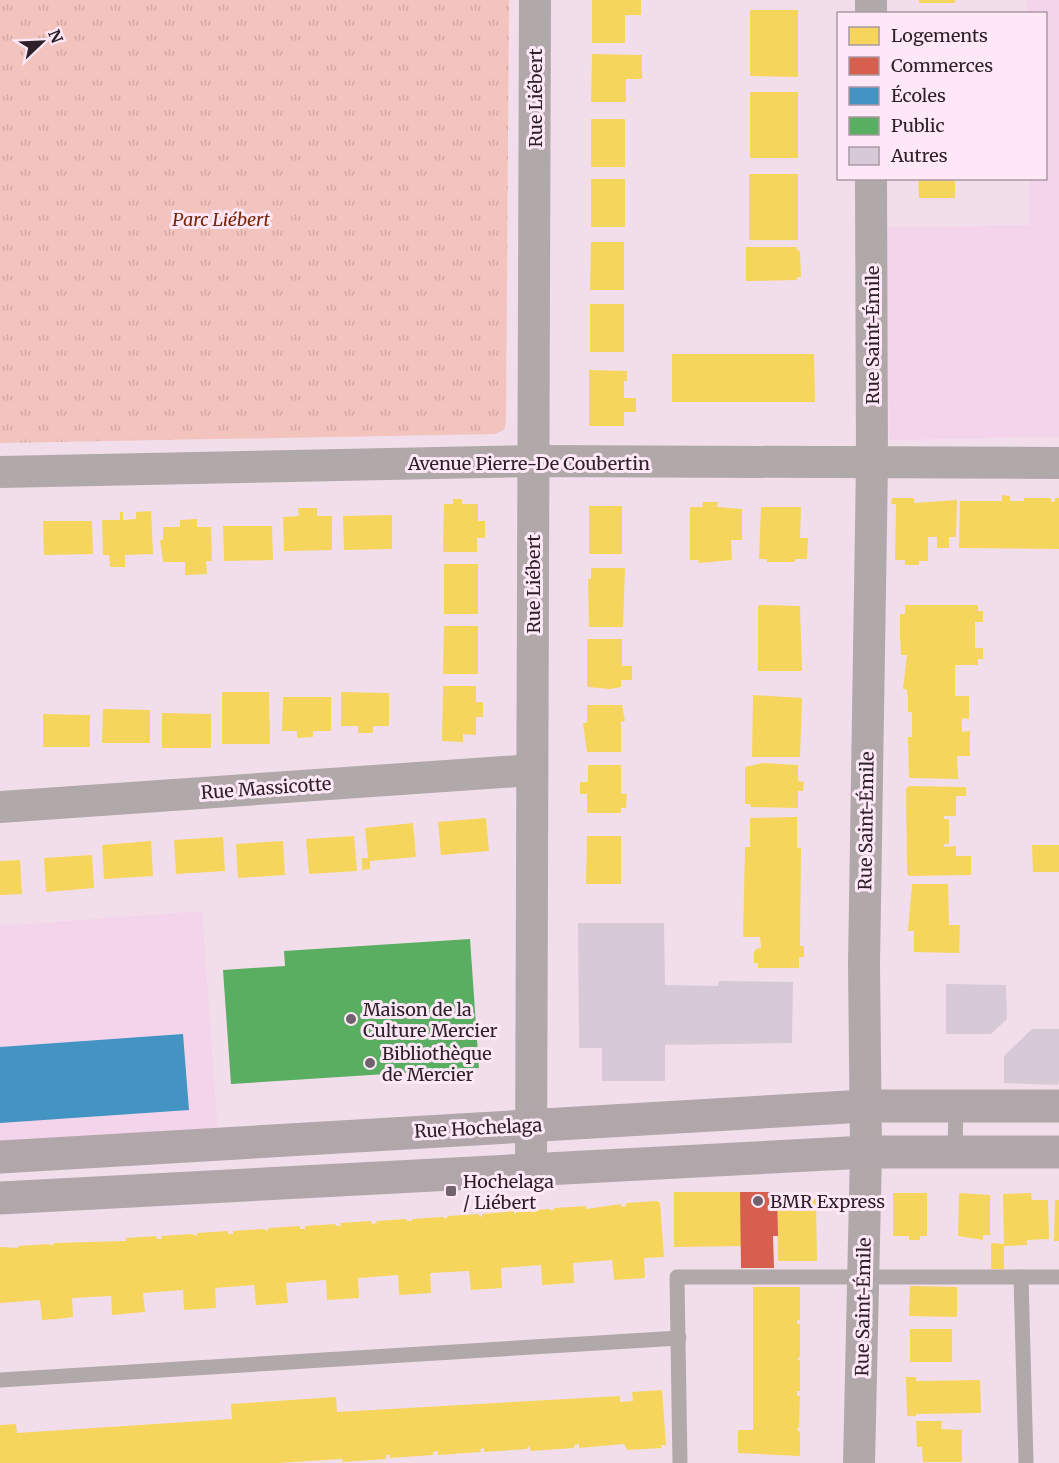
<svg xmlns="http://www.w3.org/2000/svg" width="1059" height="1463" font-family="Merriweather,serif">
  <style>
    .built { fill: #f4d4ea }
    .park { fill: url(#park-tufts) }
    .homes { fill: #f6d55c }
    .shops { fill: #d6604d }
    .schools { fill: #4393c3 }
    .public { fill: #5aae61 }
    .building { fill: #d7c9d6 }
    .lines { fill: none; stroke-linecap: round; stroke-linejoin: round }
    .service { stroke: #b1a8aa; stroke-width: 15 }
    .minor { stroke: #b1a8aa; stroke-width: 32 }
    .secondary { stroke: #b1a7aa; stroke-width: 33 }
    .poi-dot { fill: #72626d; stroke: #fee8f7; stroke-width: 2 }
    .labels { text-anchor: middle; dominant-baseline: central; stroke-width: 6; stroke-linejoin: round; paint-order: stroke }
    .street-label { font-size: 18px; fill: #2d2029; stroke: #fee8f7 }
    .park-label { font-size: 18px; font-style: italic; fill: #7a2302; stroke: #fee8f7 }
    .poi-label { font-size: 18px; fill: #2d2029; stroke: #fee8f7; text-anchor: start }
  </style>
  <defs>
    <pattern id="park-tufts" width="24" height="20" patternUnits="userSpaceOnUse" patternTransform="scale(1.5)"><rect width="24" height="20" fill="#f3c4be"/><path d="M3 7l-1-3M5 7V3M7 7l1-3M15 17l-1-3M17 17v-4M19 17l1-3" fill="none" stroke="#d1a8a3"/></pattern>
  </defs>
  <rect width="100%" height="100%" fill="#f2deeb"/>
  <!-- built -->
  <g class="built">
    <path d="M1027,0H1059V437L889,440L886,227L1030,225V179L1046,178V14L1027,13Z"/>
    <path d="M202,911L218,1133L0,1144V926Z"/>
  </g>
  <!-- park -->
  <path class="park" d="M0,0H509L506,422L504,430L495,434L0,443Z"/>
  <!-- homes -->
  <g class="homes">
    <path d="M592,0H641V15H625V43H592Z"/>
    <rect x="919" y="0" width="36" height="3"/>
    <path d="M750,10H798V77L750,76Z"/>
    <path d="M592,54L642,55V79H626V102H591Z"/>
    <rect x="750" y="92" width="48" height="66"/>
    <rect x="591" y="119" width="34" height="48"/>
    <rect x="749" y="174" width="49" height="66"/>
    <path d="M918,178H955V198H919Z"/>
    <rect x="591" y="179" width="34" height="48"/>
    <path d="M591,242H624V290H590Z"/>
    <path d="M746,247H797V250L800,251L801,277H797V280L746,281Z"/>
    <rect x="590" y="304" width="34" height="48"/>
    <path d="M672,354H814L815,402H672Z"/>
    <path d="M589,370L627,371V381H624V398H636V412H624V426H589Z"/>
    <path d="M1002,495L1010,496V501H1024V498H1051V502L1055,501V498H1059V549L959,548L960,501H1002Z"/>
    <path d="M892,498H914V503L957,500L956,537H949V548H937V537H928V561H919V565H905V560H895L896,504H891Z"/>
    <path d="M453,499H462V504H478V521H485V538H477V552H443L444,504H453Z"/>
    <path d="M703,502H718L717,507L742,509V540H731L732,560L699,563L698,560H690V507H702Z"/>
    <rect x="589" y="506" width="33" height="48"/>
    <path d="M761,507H801L800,538H808L807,559H795V562H767V559H759Z"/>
    <path d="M298,508H317V516H332V550L284,551L283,517L299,516Z"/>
    <path d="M151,511L153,554L125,555V567H110L109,555H103L102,520H120V512H123V520L136,519V512Z"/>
    <path d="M392,515V549L344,550L343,516Z"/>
    <path d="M197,519V527H211L212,561H206L207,574L185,575V562H163L160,540H163V527H180V520Z"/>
    <path d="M43,521H92L93,554L44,555Z"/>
    <path d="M223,526H272L273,560L224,561Z"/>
    <rect x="444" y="564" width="34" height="50"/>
    <path d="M591,568H625L623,627H589L588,579H591Z"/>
    <path d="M758,605L800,606L802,671H758Z"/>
    <path d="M905,605H978V611H983V622H975V648H983V659H978V665H955V696H969V719L962,718V732L970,731V756H957L958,779L909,778L908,737H912V712H908V696L906,689H903L907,655H901L900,635V614H905Z"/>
    <path d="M444,626H478V674H443Z"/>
    <path d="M587,639H622V666H632V680H621V687L610,689L587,687Z"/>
    <path d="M443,686H476V702H483V717H476V735L463,734V742L442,741Z"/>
    <path d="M222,692H269L270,744H222Z"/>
    <path d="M341,692L389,693V726H373V733H358V726H341Z"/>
    <path d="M753,695L802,698L800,757H752Z"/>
    <path d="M283,697H331V731H313V737L297,738V731H282Z"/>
    <path d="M587,705H622L625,721L621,722V752H587L583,723H587Z"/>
    <path d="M103,709L150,710V743H102Z"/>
    <path d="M162,713L211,714V748H162Z"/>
    <path d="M43,714L90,715V747H43Z"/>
    <path d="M763,763L798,765V781L804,782L803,791H798V808L750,807L751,804H745V767Z"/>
    <path d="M588,765H621V794H627L626,808H621V813H587V794H580V782H588Z"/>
    <path d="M909,786L966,787V796H956V816H944V819H949V844H944V847L956,846V856H971V875L909,876L907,873L906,789Z"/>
    <path d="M797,817V848H801L800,946H804V957H799V968H758V963H754V952L756,949L761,948L760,937H743L745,847H750V818Z"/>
    <path d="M486,818L489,851L441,855L438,822Z"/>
    <path d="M413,823L416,857L370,861V869L362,870V858H368L365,828Z"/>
    <path d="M354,836L357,871L309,874L306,839Z"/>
    <path d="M587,836H621V884H586Z"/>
    <path d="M223,837L225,871L176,874L174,840Z"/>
    <path d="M151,841L153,876L104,879L102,845Z"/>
    <path d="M283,841L285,875L238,878L236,844Z"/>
    <path d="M1032,845H1059V872H1033Z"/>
    <path d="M92,855L94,888L46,892L44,858Z"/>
    <path d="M20,860L22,894L0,895V861Z"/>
    <path d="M912,884H948L949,925H960L959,953L914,952V931H908Z"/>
    <path d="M674,1192H740L742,1246L674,1247Z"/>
    <path d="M893,1193H927V1236H920V1240H909V1236H893Z"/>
    <path d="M959,1193L990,1195V1235H983V1240L958,1236Z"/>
    <path d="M1031,1193L1032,1200H1048L1049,1239L1027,1240V1245L1004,1246L1003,1194Z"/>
    <path d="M777,1199H816L817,1261H778Z"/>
    <path d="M1055,1200H1059V1241H1054Z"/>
    <path d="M657,1201L660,1203L664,1257L644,1258L645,1278L614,1280L612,1260L573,1263L574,1283L542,1285L541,1265L501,1268L502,1288L471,1290L469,1271L430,1273L431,1293L399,1295L398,1275L358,1278L359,1298L327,1300L326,1280L286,1283L288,1303L256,1305L254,1285L215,1288L216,1308L184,1310L183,1290L143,1293L145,1312L112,1315L111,1296L72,1298L73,1317L57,1319L42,1320L40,1300L0,1303V1247L18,1248V1246L49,1244L52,1246L54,1243L126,1241V1238L156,1236L157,1239H162L161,1236L192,1234L197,1236V1233L228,1231V1234H233V1231L264,1229L267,1231L269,1228L300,1226V1229H305V1226L335,1224L336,1226H341L340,1223L371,1221L372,1224L377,1223L376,1221L407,1219V1221H412V1219L443,1217L446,1219L448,1216L478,1214L481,1217L483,1214L514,1211V1214L519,1211L550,1209L552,1211L555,1208L586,1206V1209L621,1204V1207L626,1206V1203Z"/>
    <path d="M991,1243L1004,1244V1269H991Z"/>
    <path d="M910,1286L957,1287V1317L909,1316Z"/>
    <path d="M753,1287H800V1320H797V1324H800V1356L797,1359L800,1360V1391H797V1396H800L799,1427L797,1430L800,1432V1456L738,1453V1430H753Z"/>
    <rect x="910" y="1329" width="42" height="33"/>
    <path d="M906,1377H916V1381L980,1380L981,1413L916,1414V1416H907Z"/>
    <path d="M662,1390L666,1445H661L662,1448L627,1450L624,1444L579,1448V1444L574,1445V1448L531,1451L529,1446L527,1449L484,1452V1448L480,1449L481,1452L438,1455V1451L433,1452V1455L390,1458V1455H386V1459L343,1462L342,1459L277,1463H0V1425L16,1424L17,1433L232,1419L231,1404L336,1397L337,1412L620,1396V1402L633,1401L632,1392Z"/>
    <path d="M916,1421H942L941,1429L962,1430V1462H923L922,1447H917Z"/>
  </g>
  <!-- shops -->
  <path class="shops" d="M740,1192H777L778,1236H773L774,1268H741Z"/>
  <!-- schools -->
  <path class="schools" d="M183,1034L189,1110L0,1123V1047Z"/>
  <!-- public -->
  <path class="public" d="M470,939L479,1068L231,1084L223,970L285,966L284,951Z"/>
  <!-- building -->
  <g class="building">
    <path d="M578,923H664L665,985L718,986L719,981L793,982L792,1043L665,1045V1081H602V1048H579Z"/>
    <path d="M946,984L1006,985L1007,1019L991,1034H946Z"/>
    <path d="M1032,1029H1059V1082L1057,1085L1004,1083V1056Z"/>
  </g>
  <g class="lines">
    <!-- service -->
    <g class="service">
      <path d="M955,1152L956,1106"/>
      <path d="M1021,1277L1026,1463"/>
      <path d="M0,1380L679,1338"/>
      <path d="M680,1463L677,1277H1059"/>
    </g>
    <!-- minor -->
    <g class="minor">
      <path d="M871,0V14"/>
      <path d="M0,472L533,461L1059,463"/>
      <path d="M0,807L532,770"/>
      <path d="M531,1169L535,0"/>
      <path d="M859,1463L866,1152L864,965L872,464L871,178"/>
    </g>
    <!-- secondary -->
    <g class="secondary">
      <path d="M0,1157L865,1106H1059"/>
      <path d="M0,1198L866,1152H1059"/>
    </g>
  </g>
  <!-- markers -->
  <g class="poi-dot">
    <circle cx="351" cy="1019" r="6"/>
    <circle cx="370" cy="1063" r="6"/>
    <rect x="445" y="1185" width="12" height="12" rx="3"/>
    <circle cx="758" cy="1201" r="6"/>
  </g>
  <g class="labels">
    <!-- street labels -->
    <g class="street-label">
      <text transform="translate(535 98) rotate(-90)">Rue Liébert</text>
      <text transform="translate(872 335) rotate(-90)">Rue Saint-Émile</text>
      <text x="529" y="463">Avenue Pierre-De Coubertin</text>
      <text transform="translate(533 584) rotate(-90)">Rue Liébert</text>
      <text transform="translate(266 788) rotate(-4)">Rue Massicotte</text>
      <text transform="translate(866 821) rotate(-89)">Rue Saint-Émile</text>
      <text transform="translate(478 1128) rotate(-3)">Rue Hochelaga</text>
      <text transform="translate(863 1307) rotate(-89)">Rue Saint-Émile</text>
    </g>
    <!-- park labels -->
    <g class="park-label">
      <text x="221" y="219">Parc Liébert</text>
    </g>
    <!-- poi labels -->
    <g class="poi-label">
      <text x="363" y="1009">Maison de la<tspan x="363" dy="21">Culture Mercier</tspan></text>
      <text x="382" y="1053">Bibliothèque<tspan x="382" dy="21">de Mercier</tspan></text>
      <text x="463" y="1181">Hochelaga<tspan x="463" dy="21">/ Liébert</tspan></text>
      <text x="770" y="1201">BMR Express</text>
    </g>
  </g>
  <!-- legend -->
  <rect x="837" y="12" width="210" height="168" fill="#fee8f7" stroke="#aa98a5" stroke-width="1.5"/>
  <rect x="849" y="27" width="30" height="18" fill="#f6d55c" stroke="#aa98a5" stroke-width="1.5"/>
  <text x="891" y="42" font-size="18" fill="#2d2029">Logements</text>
  <rect x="849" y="57" width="30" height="18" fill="#d6604d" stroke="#aa98a5" stroke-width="1.5"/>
  <text x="891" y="72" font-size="18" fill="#2d2029">Commerces</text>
  <rect x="849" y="87" width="30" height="18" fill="#4393c3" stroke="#aa98a5" stroke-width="1.5"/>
  <text x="891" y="102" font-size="18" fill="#2d2029">Écoles</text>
  <rect x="849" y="117" width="30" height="18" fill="#5aae61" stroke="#aa98a5" stroke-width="1.5"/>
  <text x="891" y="132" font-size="18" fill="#2d2029">Public</text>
  <rect x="849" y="147" width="30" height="18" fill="#d7c9d6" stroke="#aa98a5" stroke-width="1.5"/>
  <text x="891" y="162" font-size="18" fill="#2d2029">Autres</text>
  <!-- north arrow -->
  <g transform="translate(42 42) rotate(67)" stroke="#fee8f7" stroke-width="4.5" paint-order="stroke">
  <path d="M0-4.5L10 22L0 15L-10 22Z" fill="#2d2029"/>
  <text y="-9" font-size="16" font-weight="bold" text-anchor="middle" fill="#2d2029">N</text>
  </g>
</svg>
